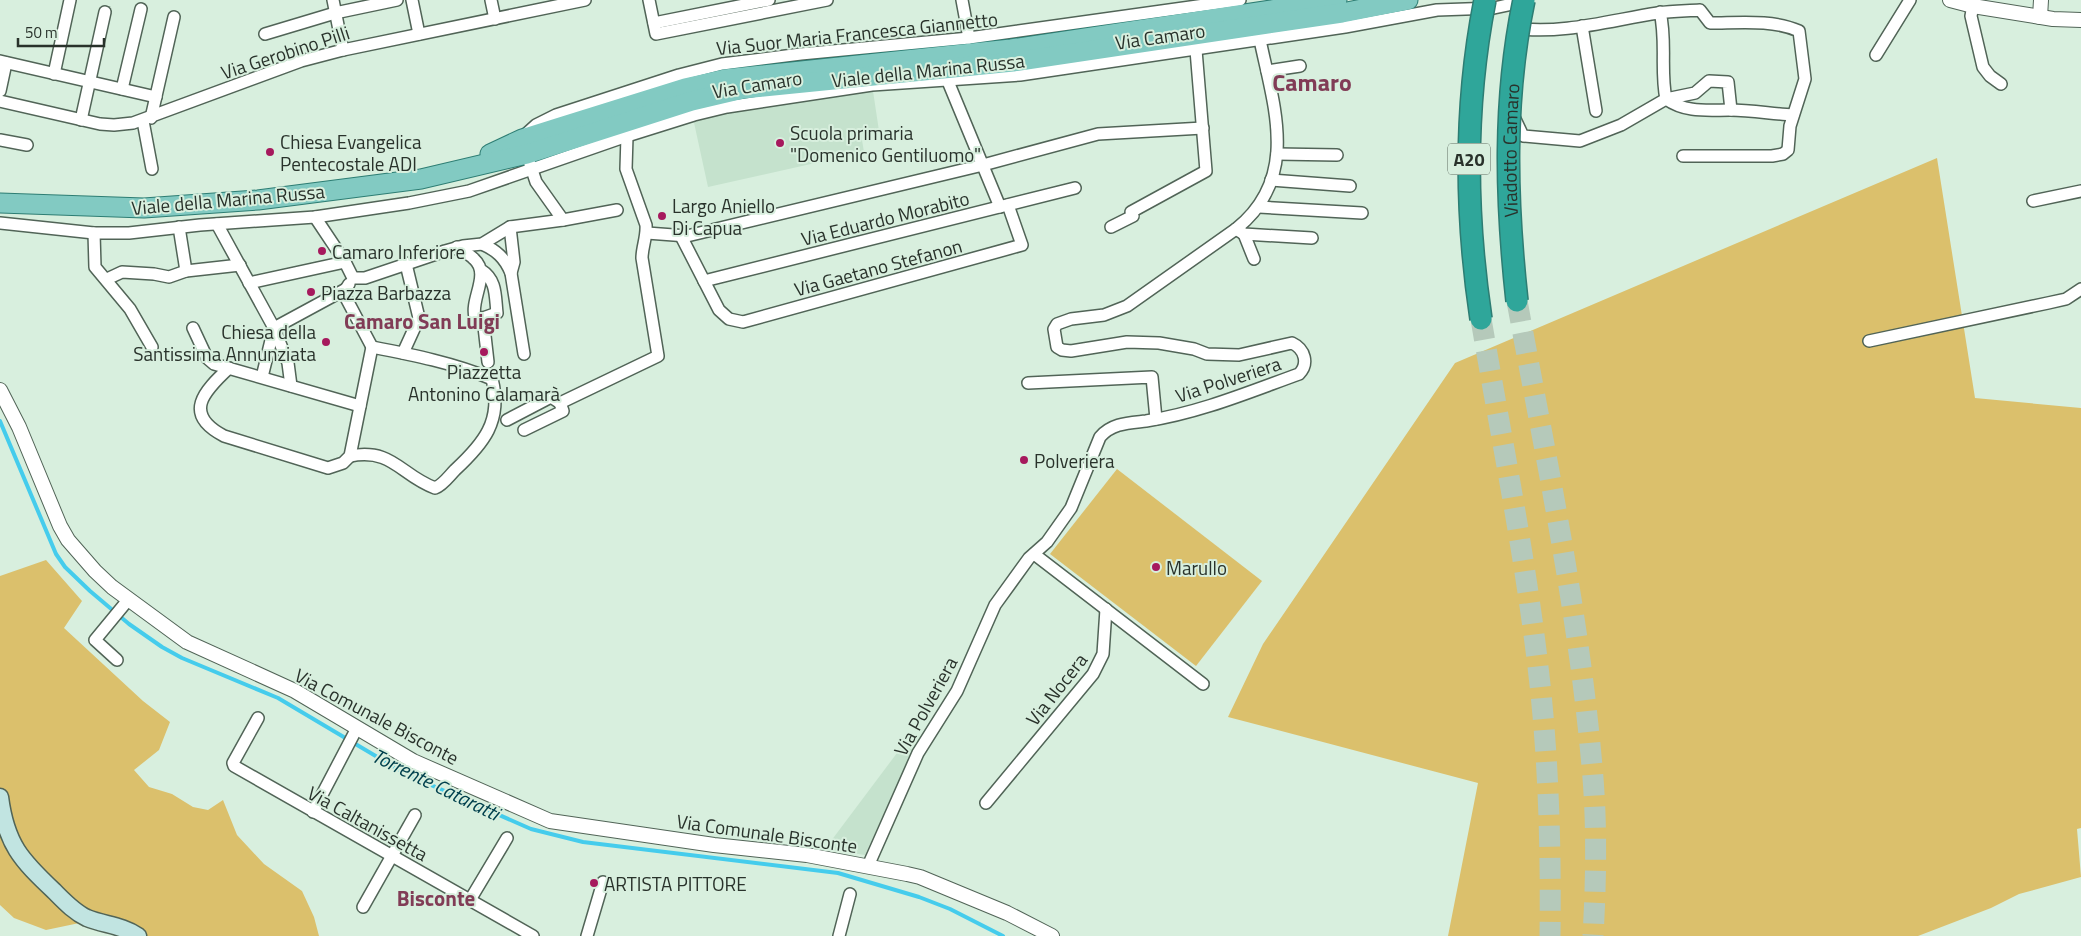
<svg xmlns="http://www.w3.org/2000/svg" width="2081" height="936" font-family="'Titillium Web',sans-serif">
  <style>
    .built { fill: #c5e2cd }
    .green { fill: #dbc06c }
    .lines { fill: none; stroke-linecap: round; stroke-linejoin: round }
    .stream { stroke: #45ccec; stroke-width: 4 }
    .motorway-tunnel { stroke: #b5c9ba; stroke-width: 21; stroke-dasharray: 21 11; stroke-linecap: butt }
    .minor-casing { stroke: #516457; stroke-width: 14 }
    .tertiary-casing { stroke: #516457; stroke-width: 16 }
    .secondary-casing { stroke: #516457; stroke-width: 19 }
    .primary-casing { stroke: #2d7d73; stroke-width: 21 }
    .minor { stroke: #fff; stroke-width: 11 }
    .tertiary { stroke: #fff; stroke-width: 14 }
    .secondary { stroke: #c1e4e1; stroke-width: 16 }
    .primary { stroke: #82cac2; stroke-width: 19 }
    .motorway-bridge-casing { stroke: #2d7d73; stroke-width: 24; stroke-linecap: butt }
    .motorway-bridge { stroke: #2fa69a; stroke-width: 21 }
    .poi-dot { fill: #a6195d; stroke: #d8efde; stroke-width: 2 }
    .labels { text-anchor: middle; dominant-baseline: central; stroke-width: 4; stroke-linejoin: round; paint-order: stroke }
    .shield { fill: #d8efde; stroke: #5e6b61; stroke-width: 1 }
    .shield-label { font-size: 18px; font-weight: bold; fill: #29322b }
    .street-label { font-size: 19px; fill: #29322b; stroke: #d8efde }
    .poi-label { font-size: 19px; fill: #29322b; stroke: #d8efde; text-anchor: start }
    .water-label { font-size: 20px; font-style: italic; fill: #01404d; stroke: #d8efde }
    .quarter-label { font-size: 21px; font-weight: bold; fill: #813c56; stroke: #d8efde }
    .district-label { font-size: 24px; font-weight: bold; fill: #813c56; stroke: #d8efde }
  </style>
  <rect width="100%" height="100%" fill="#d8efde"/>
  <!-- built -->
  <g class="built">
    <path d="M873,91L879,131L861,134L864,152L708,187L693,118L753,106Z"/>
    <path d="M903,745L913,750L865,855L825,849Z"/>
  </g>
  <!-- green -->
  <g class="green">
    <path d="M1937,158L1975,398L2081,408V828L2077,829L2081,877L2019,894L1991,908L1918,936H1448L1478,783L1228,717L1263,644L1455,363Z"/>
    <path d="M1117,469L1262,581L1196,666L1050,554Z"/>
    <path d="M46,560L82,601L64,628L143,701L170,722L159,750L134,770L149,787L172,794L193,807L208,810L223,800L237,835L264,864L302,891L314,917L319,936H147L139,929L89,921L46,930L14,918L0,905V576Z"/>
  </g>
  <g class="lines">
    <!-- stream -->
    <path class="stream" d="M0,421L56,554L65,567L90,591L129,624L162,647L182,658L278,698L406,774L531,829L583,842L838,873L919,897L950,909L1003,936"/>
    <!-- motorway-tunnel -->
    <g class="motorway-tunnel">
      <path d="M1517,301C1546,459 1580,617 1593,778C1597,830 1596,883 1593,936"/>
      <path d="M1481,319C1502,443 1528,568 1541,694C1549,774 1551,855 1550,936"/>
    </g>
    <defs>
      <g id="minor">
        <path d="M333,0L343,50"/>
        <path d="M412,0L419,34"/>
        <path d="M491,0L495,19"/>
        <path d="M649,0L656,34L827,0"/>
        <path d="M962,0L969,38"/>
        <path d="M1974,0L1971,16L1983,67L1990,76L2001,84"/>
        <path d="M1660,12C1667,41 1660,70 1666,99C1686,113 1707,110 1730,110C1751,110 1773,114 1793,115"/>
        <path d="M654,23L769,0"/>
        <path d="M1582,26L1596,111"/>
        <path d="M1514,28C1562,35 1611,20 1658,13C1672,11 1686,11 1700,10L1710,23C1738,23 1772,19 1799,31L1805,79L1790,126L1788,150L1783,154L1772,156H1683"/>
        <path d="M265,34L335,13L397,0"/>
        <path d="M1876,55L1910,0"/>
        <path d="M0,61L156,97"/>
        <path d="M1267,71L1300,66"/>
        <path d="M54,74L70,0"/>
        <path d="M947,79L1000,207"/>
        <path d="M122,89L141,9"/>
        <path d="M0,91L6,63"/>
        <path d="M0,101L100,124L114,125L133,123L301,61L343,50L585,0"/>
        <path d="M1514,117L1523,136L1580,141L1621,125L1666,99L1695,93L1709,81L1728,82L1731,110"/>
        <path d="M151,118L174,17"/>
        <path d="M81,120L105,12"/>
        <path d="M143,121L152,169"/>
        <path d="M525,135L536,125L556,115L679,75L722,64L801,54L969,38L1240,0"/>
        <path d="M0,140L27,145"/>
        <path d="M1277,154L1337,155"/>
        <path d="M530,164L536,182L563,220"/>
        <path d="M1271,180L1350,186"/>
        <path d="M2033,201L2081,191"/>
        <path d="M1259,207L1362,213"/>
        <path d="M315,217L345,262L353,278"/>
        <path d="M0,223L94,233H129L200,225L315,217L409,203L469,191L627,136L694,115L727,107L872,85L1020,75L1345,27L1437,10L1494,8L1526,1"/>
        <path d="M217,224L274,328L288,363L291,386"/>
        <path d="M179,227L186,271"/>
        <path d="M510,227L514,262L511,273"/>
        <path d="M1111,227L1133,216L1131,212L1206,171L1196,50"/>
        <path d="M1236,229L1244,234L1312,238"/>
        <path d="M94,233L95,267L130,309L152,347"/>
        <path d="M647,233L687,236L983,165L1098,134L1203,128"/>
        <path d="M1244,234L1254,259"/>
        <path d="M681,236L719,310L729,319L743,322L1022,245L1008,205"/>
        <path d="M482,244C496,250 505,258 511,273L524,354"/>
        <path d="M457,247C463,251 469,254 474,259C491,274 470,299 475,317L483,318L497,313C495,296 497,280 481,270"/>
        <path d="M353,278H365L445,251L463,246L482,244L510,227L563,220L617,210"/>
        <path d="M107,279L122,272L154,274L169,277L186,271L240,265"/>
        <path d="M704,281L1075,188"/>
        <path d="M249,283L345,262"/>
        <path d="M349,284L346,289L345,296L372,347"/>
        <path d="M483,318L488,362"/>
        <path d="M193,328L207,358L214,364L360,406"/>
        <path d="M1869,341L2048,303L2066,299L2081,289"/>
        <path d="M403,353L419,318L406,264"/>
        <path d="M229,368C204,391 182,414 224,436L328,468L343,463L350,456L372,347"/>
        <path d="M262,377L274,328L346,289"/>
        <path d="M1028,383L1152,377L1156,419"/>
        <path d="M507,420L551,397L560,403L658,356L642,258C642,247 647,237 646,225L626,169L627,136"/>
        <path d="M524,430L563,411L560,403"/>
        <path d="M350,456C393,448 400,475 435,488C443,485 449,476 455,470C483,444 503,421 492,379C454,363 413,355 372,347"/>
        <path d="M1034,554L1203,684"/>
        <path d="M117,660L95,640L128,600"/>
        <path d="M258,718L233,763L234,766L533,936"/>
        <path d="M986,803L1093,674L1103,654L1106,609"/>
        <path d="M313,812L357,728"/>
        <path d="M868,866L918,753L957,691L995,605L1029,558L1047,542L1071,508L1100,437C1112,423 1129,423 1146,421C1199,413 1249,392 1299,374C1309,364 1305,349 1292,343L1239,355L1207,354L1194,349L1159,343L1127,342L1071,351L1062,350L1057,347L1054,329L1057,324L1071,319L1104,315L1127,306L1236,229C1300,178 1274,107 1260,40"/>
        <path d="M470,900L507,838"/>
        <path d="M363,907L415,815"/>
        <path d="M587,936L603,882"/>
        <path d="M839,936L850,894"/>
      </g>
      <g id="tertiary">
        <path d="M1950,0L1973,6L2053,19L2081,20"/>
        <path d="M2040,17L2041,0"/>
        <path d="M0,390L19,427L60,526L68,540L95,571L112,587L187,642L295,691L413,761L550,821L714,845L807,855L907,874L920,877L1007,913L1052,936"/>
      </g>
      <path id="secondary" d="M0,797C6,844 21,860 54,891C64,901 74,912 87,918C104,925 122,925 138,936"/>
      <g id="primary">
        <path d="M490,154L522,139L560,127L685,88L725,79L1011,49L1337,0"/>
        <path d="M0,203L144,208L258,200L421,179L527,154L692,101L743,89L1013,62L1342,13L1408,0"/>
      </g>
    </defs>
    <!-- minor casing -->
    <use href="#minor" class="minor-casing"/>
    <!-- tertiary casing -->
    <use href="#tertiary" class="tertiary-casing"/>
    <!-- secondary casing -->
    <use href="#secondary" class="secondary-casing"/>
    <!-- primary casing -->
    <use href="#primary" class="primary-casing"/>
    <!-- minor -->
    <use href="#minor" class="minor"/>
    <!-- tertiary -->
    <use href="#tertiary" class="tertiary"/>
    <!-- secondary -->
    <use href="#secondary" class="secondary"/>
    <!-- primary -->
    <use href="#primary" class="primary"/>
    <defs>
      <g id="motorway-bridge">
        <path id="s1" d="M1517,301C1506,200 1503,100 1524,0"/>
        <path d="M1481,319C1465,212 1464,106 1485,0"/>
      </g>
    </defs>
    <!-- motorway-bridge casing -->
    <use href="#motorway-bridge" class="motorway-bridge-casing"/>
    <!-- motorway-bridge -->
    <use href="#motorway-bridge" class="motorway-bridge"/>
  </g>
  <!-- markers -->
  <g class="poi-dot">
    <circle cx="780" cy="143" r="5"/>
    <circle cx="270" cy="152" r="5"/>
    <circle cx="662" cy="216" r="5"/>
    <circle cx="322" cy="251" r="5"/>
    <circle cx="311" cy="292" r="5"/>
    <circle cx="326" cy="342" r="5"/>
    <circle cx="484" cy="352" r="5"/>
    <circle cx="1024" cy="460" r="5"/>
    <circle cx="1156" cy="567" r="5"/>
    <circle cx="594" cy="883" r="5"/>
  </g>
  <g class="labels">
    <!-- shield labels -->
    <rect class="shield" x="1448" y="143.5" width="42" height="31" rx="4"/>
    <g class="shield-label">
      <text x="1469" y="159">A20</text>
    </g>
    <!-- street labels -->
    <g class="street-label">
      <text transform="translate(857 33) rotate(-6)">Via Suor Maria Francesca Giannetto</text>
      <text transform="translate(1160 36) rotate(-8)">Via Camaro</text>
      <text transform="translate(285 52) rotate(-18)">Via Gerobino Pilli</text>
      <text transform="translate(928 70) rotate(-6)">Viale della Marina Russa</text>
      <text transform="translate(757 84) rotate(-9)">Via Camaro</text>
      <text stroke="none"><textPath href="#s1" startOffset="151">Viadotto Camaro</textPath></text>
      <text transform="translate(228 199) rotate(-5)">Viale della Marina Russa</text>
      <text transform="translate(885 218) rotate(-14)">Via Eduardo Morabito</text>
      <text transform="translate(878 267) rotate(-15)">Via Gaetano Stefanon</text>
      <text transform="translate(1228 379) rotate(-18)">Via Polveriera</text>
      <text transform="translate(1056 689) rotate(-52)">Via Nocera</text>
      <text transform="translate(925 706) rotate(-61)">Via Polveriera</text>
      <text transform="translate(377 716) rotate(28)">Via Comunale Bisconte</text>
      <text transform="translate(368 823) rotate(29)">Via Caltanissetta</text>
      <text transform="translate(767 833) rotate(8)">Via Comunale Bisconte</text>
    </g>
    <!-- poi labels -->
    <g class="poi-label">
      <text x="790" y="132">Scuola primaria<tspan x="790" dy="22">"Domenico Gentiluomo"</tspan></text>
      <text x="280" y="141">Chiesa Evangelica<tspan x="280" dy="22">Pentecostale ADI</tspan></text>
      <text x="672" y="205">Largo Aniello<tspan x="672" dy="22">Di Capua</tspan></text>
      <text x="332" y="251">Camaro Inferiore</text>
      <text x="321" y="292">Piazza Barbazza</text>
      <text x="316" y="331" text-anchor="end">Chiesa della<tspan x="316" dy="22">Santissima Annunziata</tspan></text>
      <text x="484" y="371" text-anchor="middle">Piazzetta<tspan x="484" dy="22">Antonino Calamarà</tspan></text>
      <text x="1034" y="460">Polveriera</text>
      <text x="1166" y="567">Marullo</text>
      <text x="604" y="883">ARTISTA PITTORE</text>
    </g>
    <!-- water labels -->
    <g class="water-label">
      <text transform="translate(436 784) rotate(26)">Torrente Cataratti</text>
    </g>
    <!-- quarter labels -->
    <g class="quarter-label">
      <text x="422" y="321">Camaro San Luigi</text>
      <text x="436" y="898">Bisconte</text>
    </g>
    <!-- district labels -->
    <g class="district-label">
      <text x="1312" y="82">Camaro</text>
    </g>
  </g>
  <!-- scale -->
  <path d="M18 38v8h86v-8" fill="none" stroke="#29322b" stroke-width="2.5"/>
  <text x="25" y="38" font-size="15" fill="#29322b" stroke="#d8efde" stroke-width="4" paint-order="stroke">50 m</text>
</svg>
